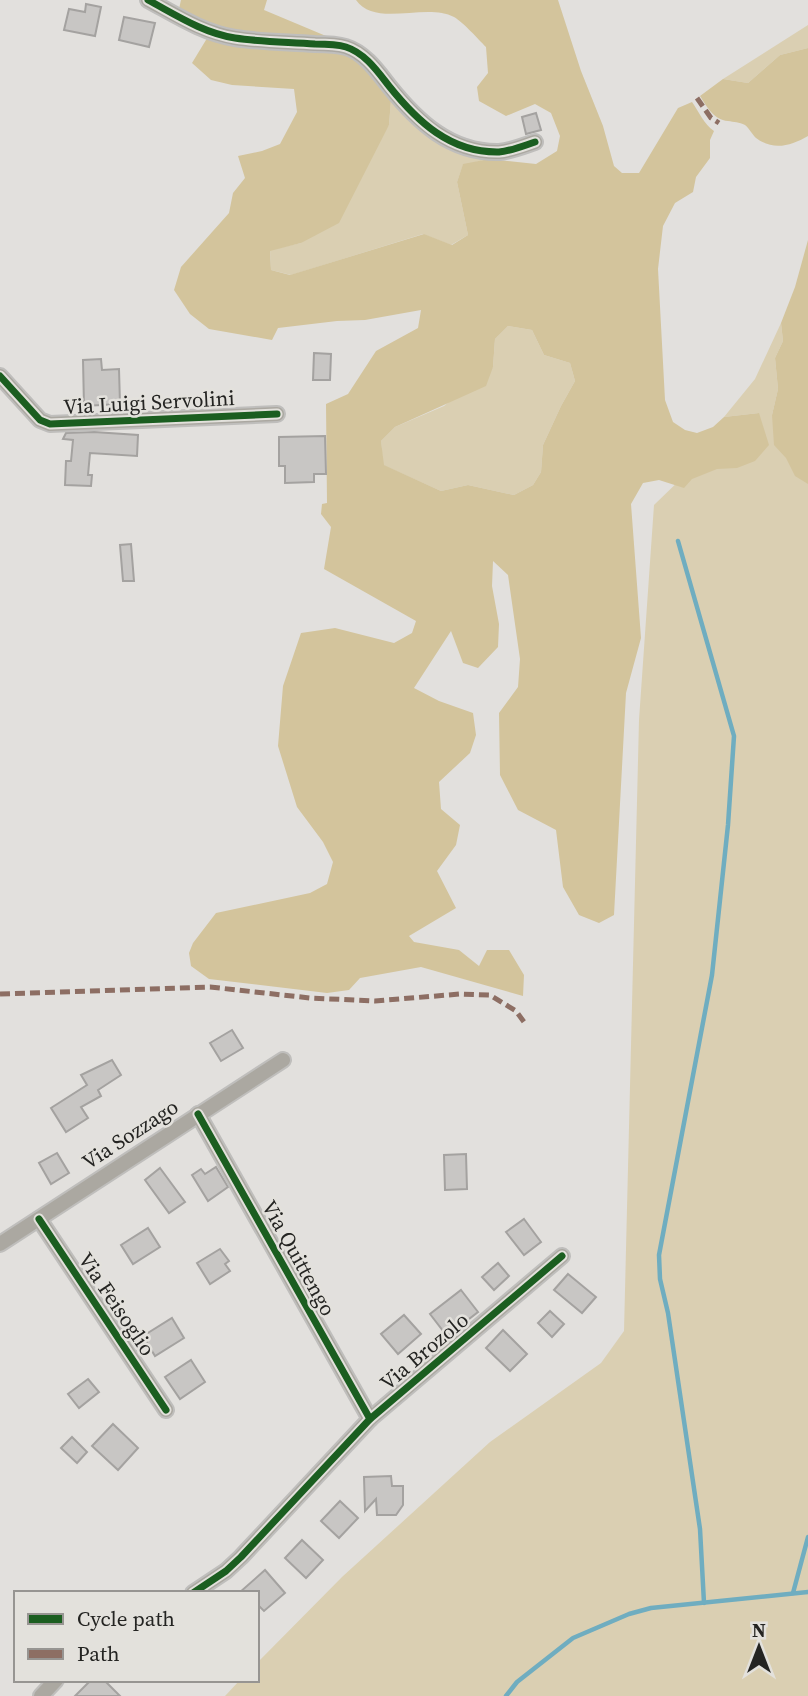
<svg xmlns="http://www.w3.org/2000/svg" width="808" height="1696" font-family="'Source Serif 4',serif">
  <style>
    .green { fill: #dacfb2 }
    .forest { fill: #d3c49c; fill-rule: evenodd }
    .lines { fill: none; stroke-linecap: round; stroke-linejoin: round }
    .stream { stroke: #6fadc0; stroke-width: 4.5 }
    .building { fill: #c8c6c4; stroke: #a4a2a0; stroke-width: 2 }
    .street-casing { stroke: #bfbebc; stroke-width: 18 }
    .street { stroke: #aba8a1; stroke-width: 14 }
    .quiet { stroke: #8d6e63; stroke-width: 5; stroke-dasharray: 10 5; stroke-linecap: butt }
    .cycleway-casing { stroke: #e3e1dc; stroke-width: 11 }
    .cycleway { stroke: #1b5e20; stroke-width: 7 }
    .labels { text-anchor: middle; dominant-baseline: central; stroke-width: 5; stroke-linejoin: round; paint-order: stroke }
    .street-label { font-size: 21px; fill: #242422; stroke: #e3e1dc }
  </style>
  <rect width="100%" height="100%" fill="#e2e0dd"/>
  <!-- green -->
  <g class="green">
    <path d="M808,25V48L780,55L748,83L723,79Z"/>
    <path d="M391,100L435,139L489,159L463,165L457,182L468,235L451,245L423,234L291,275L271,270L270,250L301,243L389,125Z"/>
    <path d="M781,323L783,341L775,358L778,389L772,415L808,442V1696H225L240,1680H257V1663L342,1577L490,1442L601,1363L624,1331L639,720L654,505L687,473L759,413L724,417L755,379Z"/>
    <path d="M508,326L532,330L544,355L570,363L575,381L561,406L543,445L541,472L533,485L514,495L468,485L441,491L383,465L381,441L395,427L444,406L493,367L495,339Z"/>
  </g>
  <!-- forest -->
  <g class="forest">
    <path d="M181,0H267L264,10L326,36L293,38L222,29L179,9Z"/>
    <path d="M356,0H558L581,71L603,126L614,166L622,173H639L678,108L692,102C699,112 704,124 714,131L710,140V158L696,177L693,192L675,203L663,226L658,269L665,400L673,422L685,430L697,433L713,427L724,417L759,413L769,445L755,461L737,468L717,469L692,479L684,488L659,480L643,483L631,504L641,638L626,693L614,915L599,923L579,915L563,887L556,830L518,810L500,775L499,713L518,687L520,659L508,575L493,561L492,586L499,624L498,647L478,668L463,663L451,631L414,688L439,701L473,713L476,735L470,753L439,782L441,809L460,825L456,845L437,871L456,908L409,936L414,942L459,950L479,966L487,950H509L524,975L523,996L421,967L360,978L349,990L327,993L209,979L191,966L189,953L193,943L216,913L310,893L327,884L333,862L323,842L297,807L278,746L283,686L301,633L335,628L394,643L412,633L416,621L324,569L331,527L321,514L322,504L327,503L326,404L348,394L376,351L418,328L421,310L365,320L337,321L278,328L272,340L209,329L190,314L174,290L181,267L229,213L233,193L245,178L238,156L262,151L280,144L297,112L294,89L232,85L211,80L192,63L209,35L336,50L354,56L371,68L391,100L389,125L339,223L301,243L270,251L271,270L290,275L424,234L452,245L468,235L457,182L463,164L489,159L536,164L557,151L560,136L551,113L535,104L506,116L479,101L477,87L488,73L486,47C478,39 463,22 454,17C426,2 375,28 356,0ZM508,326L532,330L544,355L570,363L575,381L561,406L543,445L541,472L533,485L514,495L468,485L441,491L384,465L381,441L395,427L486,386L493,367L495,339Z"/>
    <path d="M808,48V136C791,146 773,151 756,138C752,134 749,128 745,125C739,122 734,122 728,121C714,120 707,107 700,96L723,79L748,83L780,55Z"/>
    <path d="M808,240V484L795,476L786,458L774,445L772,415L778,389L775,358L783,341L781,323L795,287Z"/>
  </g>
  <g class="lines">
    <!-- stream -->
    <g class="stream">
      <path d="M678,541L734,736L728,825L712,975L659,1255L660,1279L668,1313L700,1529L704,1603"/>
      <path d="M793,1593L808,1537"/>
      <path d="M506,1696L517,1682L573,1638L629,1614L651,1608L808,1592"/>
    </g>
  </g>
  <!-- building -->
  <g class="building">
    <path d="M86,4L101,7L95,36L64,30L69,9L85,12Z"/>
    <path d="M124,17L155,23L149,47L119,40Z"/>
    <path d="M536,113L541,130L526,134L522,117Z"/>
    <path d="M314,353L331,354L330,380H313Z"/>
    <path d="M101,359L102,370L119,369L120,404L84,406L83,360Z"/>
    <path d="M94,432L138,435L137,456L90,453L88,475H92L91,486L65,485L66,461H71L73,440L63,439L66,433Z"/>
    <path d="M325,436L326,474H314V482L285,483V466H279V437Z"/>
    <path d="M131,544L134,581H123L120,545Z"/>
    <path d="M232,1030L243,1048L221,1061L210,1043Z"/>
    <path d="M112,1060L121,1075L98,1090L101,1096L81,1107L88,1118L66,1132L51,1108L87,1085L81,1075Z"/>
    <path d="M57,1153L69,1173L51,1184L39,1163Z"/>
    <path d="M466,1154L467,1189L445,1190L444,1155Z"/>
    <path d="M216,1167L228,1187L208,1201L192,1175L201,1169L205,1174Z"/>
    <path d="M160,1168L185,1202L169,1213L145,1180Z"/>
    <path d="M524,1219L541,1242L524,1255L506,1232Z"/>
    <path d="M148,1228L160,1247L133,1264L121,1245Z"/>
    <path d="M220,1249L229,1261L225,1264L230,1271L210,1284L197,1263Z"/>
    <path d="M498,1263L509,1276L494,1290L482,1277Z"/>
    <path d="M568,1274L596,1297L582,1313L554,1290Z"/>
    <path d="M461,1290L478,1312L447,1336L430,1314Z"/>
    <path d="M550,1311L564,1324L552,1337L538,1323Z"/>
    <path d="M404,1315L421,1334L398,1354L381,1334Z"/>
    <path d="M172,1318L184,1338L155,1356L143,1336Z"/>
    <path d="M503,1330L527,1354L510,1371L486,1348Z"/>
    <path d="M191,1360L205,1382L180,1399L165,1377Z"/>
    <path d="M88,1379L99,1392L79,1408L68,1394Z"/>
    <path d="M113,1424L138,1448L118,1470L92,1446Z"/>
    <path d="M72,1437L87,1452L77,1463L61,1448Z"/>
    <path d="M391,1476L392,1486H403V1505L396,1515H377L376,1499L365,1511L364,1477Z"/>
    <path d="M340,1501L358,1518L339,1538L321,1521Z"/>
    <path d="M302,1540L323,1560L306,1578L285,1558Z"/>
    <path d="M265,1570L285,1593L264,1611L257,1604V1593H239Z"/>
    <path d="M91,1680H104L120,1696H75Z"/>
  </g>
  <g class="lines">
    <defs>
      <g id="street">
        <path d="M148,0C176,15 203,33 235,38C261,42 288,42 315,44C325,44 336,44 346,47C365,53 378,72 389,86C417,121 450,153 499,152C511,151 523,146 535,142"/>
        <path d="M0,376L40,420L50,424L277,414"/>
        <path d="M198,1114L370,1419"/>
        <path d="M39,1219L166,1410"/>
        <path d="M0,1244L283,1060"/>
        <path d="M193,1593L226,1571L241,1557L370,1419L562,1256"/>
        <path d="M41,1696L56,1680"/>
      </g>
    </defs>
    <!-- street casing -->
    <use href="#street" class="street-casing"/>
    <!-- street -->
    <use href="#street" class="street"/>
    <!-- quiet -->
    <g class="quiet">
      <path d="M697,98L711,118L719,123"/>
      <path d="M0,994L210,987L310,998L375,1001L460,994L490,995L516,1011L524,1022"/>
    </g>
    <defs>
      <g id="cycleway">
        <path d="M148,0C176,15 203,33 235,38C261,42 288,42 315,44C325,44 336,44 346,47C365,53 378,72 389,86C417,121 450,153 499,152C511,151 523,146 535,142"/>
        <path d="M0,376L40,420L50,424L277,414"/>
        <path d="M198,1114L370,1419"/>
        <path d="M39,1219L166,1410"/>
        <path d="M193,1593L226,1571L241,1557L370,1419L562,1256"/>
      </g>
    </defs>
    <!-- cycleway casing -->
    <use href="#cycleway" class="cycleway-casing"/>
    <!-- cycleway -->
    <use href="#cycleway" class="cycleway"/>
  </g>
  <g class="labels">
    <!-- street labels -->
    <g class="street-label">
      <text transform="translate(149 402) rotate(-3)">Via Luigi Servolini</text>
      <text transform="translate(130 1134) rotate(-33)">Via Sozzago</text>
      <text transform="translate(299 1258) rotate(61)">Via Quittengo</text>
      <text transform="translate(117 1304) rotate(56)">Via Feisoglio</text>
      <text transform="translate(424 1351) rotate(-40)">Via Brozolo</text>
    </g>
  </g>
  <!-- legend -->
  <rect x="14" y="1591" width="245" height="91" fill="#e3e1dc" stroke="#979592" stroke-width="2"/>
  <rect x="28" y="1614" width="35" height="10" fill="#1b5e20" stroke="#979592" stroke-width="2"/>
  <text x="77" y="1626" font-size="21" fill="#242422">Cycle path</text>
  <rect x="28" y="1649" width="35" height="10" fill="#8d6e63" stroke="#979592" stroke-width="2"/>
  <text x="77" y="1661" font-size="21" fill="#242422">Path</text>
  <!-- north arrow -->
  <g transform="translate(759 1647)" stroke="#e3e1dc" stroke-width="5" paint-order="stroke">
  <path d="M0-5L12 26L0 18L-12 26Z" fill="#242422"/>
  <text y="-10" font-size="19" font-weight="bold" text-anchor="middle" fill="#242422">N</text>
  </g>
</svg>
